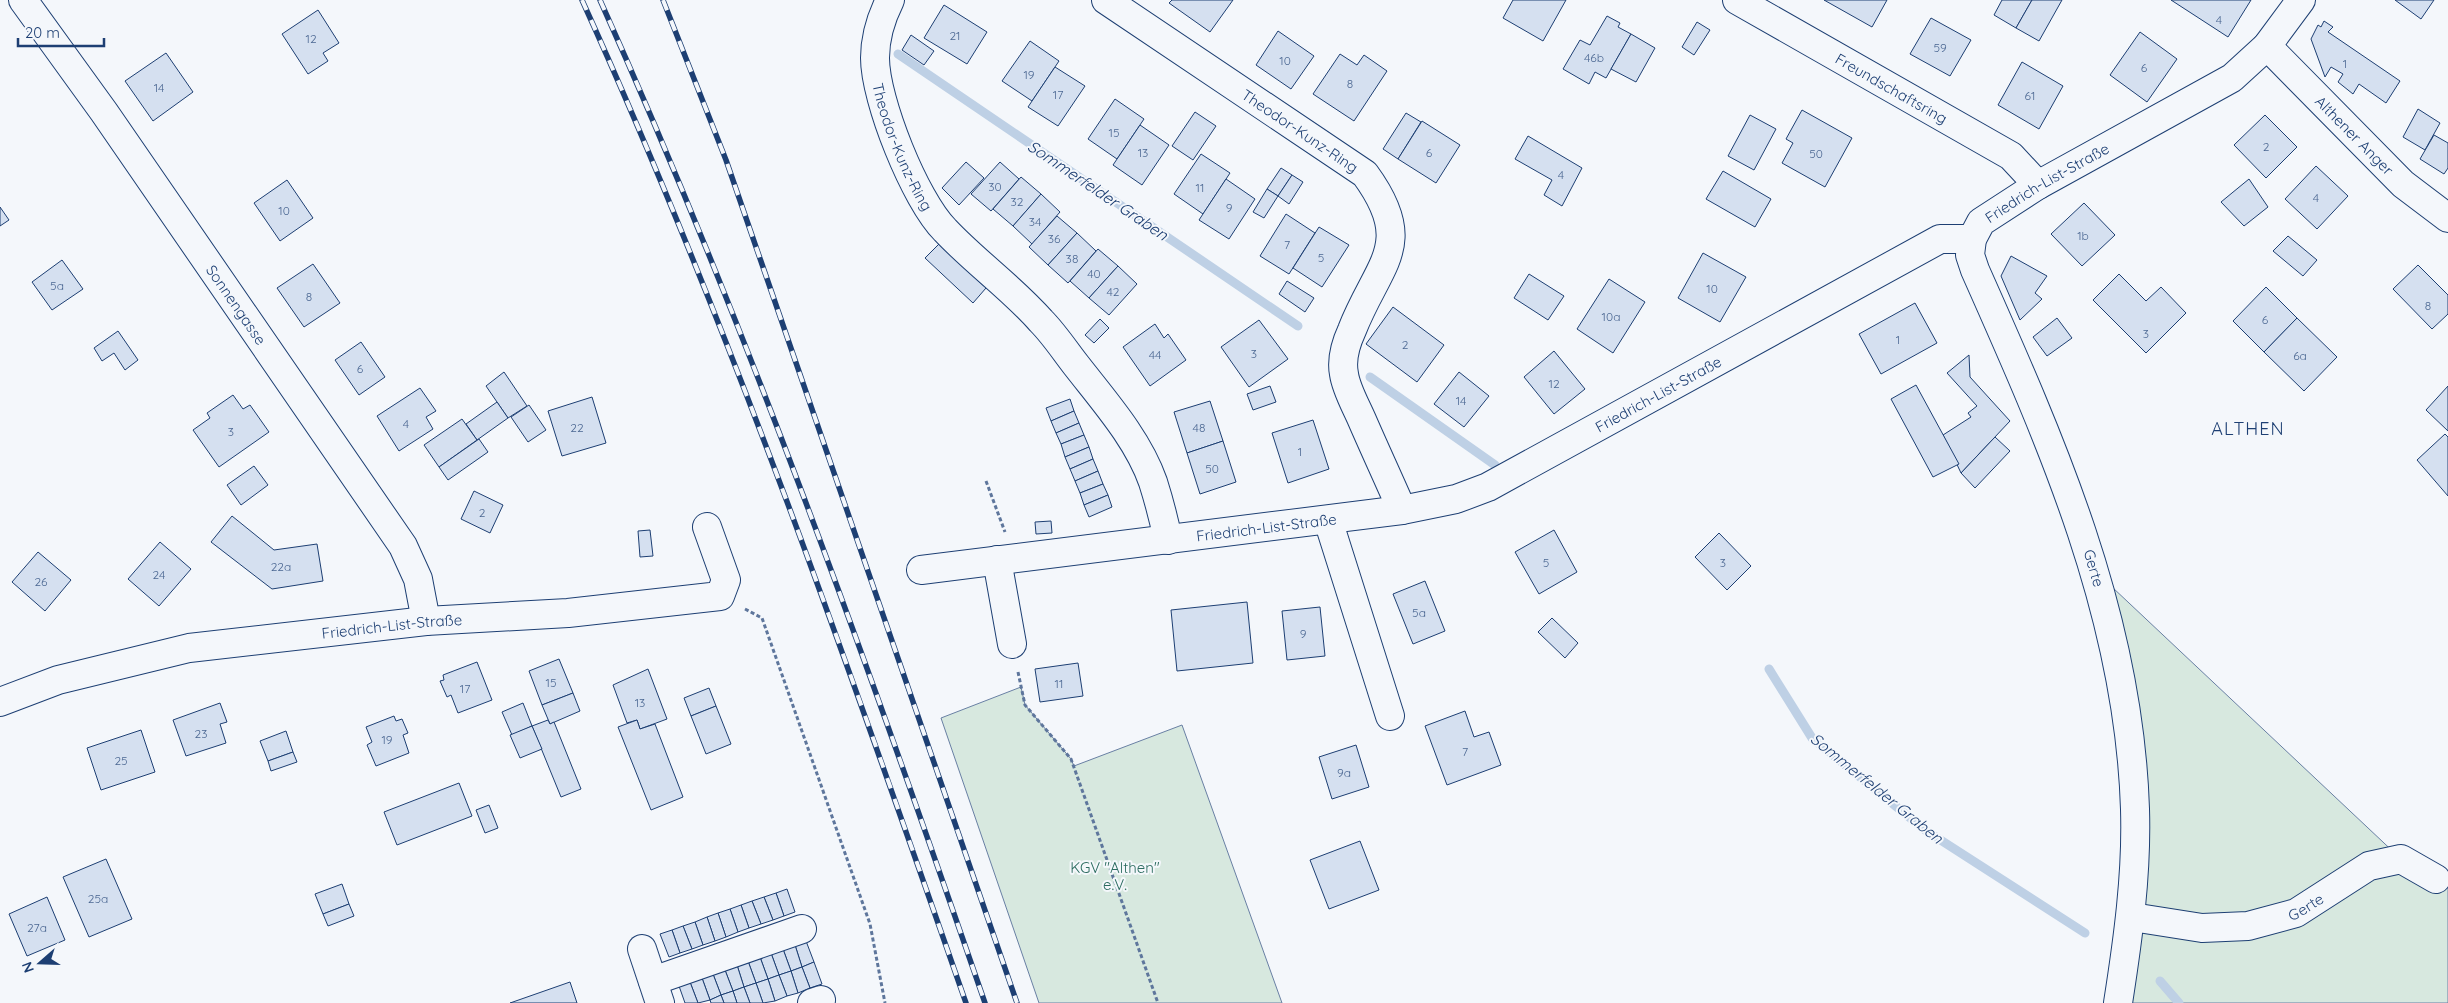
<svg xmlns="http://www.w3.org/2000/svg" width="2448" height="1003" font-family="Quicksand,sans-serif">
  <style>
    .green { fill: #d7e8df; stroke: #687fa3 }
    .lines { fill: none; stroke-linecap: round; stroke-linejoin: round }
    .stream { stroke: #bed0e5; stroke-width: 9 }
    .building { fill: #d5e0f0; stroke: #1d3f73 }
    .minor-casing { stroke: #1d3f73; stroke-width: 30 }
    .path { stroke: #5e769c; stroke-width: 3; stroke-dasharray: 4 2.5; stroke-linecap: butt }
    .minor { stroke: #f4f7fb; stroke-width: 28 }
    .rail-casing { stroke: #1d3f73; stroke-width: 5.5 }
    .rail { stroke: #f4f7fb; stroke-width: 4; stroke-dasharray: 11; stroke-linecap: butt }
    .labels { text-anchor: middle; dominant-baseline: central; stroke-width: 4; stroke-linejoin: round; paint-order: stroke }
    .number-label { font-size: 12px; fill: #4b6792 }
    .street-label { font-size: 15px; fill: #1d3f73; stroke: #f4f7fb }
    .park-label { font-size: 15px; fill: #2c6c60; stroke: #f4f7fb }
    .water-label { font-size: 16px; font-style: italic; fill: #1d3f73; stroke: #f4f7fb }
    .quarter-label { font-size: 18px; letter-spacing: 1px; fill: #1d3f73; stroke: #f4f7fb }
  </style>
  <rect width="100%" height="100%" fill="#f4f7fb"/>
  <!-- green -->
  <g class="green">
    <path d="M2095,571L2401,859L2436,879L2448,888V1003H2118L2135,809Z"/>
    <path d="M1021,687L1025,705L1071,759L1074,766L1182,725L1282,1003H1039L941,718Z"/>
  </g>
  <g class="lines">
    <!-- stream -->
    <g class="stream">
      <path d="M898,54L1298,326"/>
      <path d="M1370,377L1495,465"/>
      <path d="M1769,669L1812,738L1925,830L2085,933"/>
      <path d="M2160,981L2179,1003"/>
    </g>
  </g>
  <!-- building -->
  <g class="building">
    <path d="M1172,0H1233L1210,32L1169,3Z"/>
    <path d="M1513,0H1566L1543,41L1503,18Z"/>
    <path d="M1824,0H1887L1872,27Z"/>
    <path d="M2002,0H2032L2016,28L1994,15Z"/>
    <path d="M2032,0H2062L2039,41L2016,28Z"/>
    <path d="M2171,0H2251L2228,37Z"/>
    <path d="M2395,0H2434L2421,19Z"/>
    <path d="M944,5L987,32L967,64L924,38Z"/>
    <path d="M318,10L339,43L323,53L328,61L308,74L282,34Z"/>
    <path d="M1607,16L1620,23L1618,27L1631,34L1606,78L1595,72L1589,84L1563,69L1580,40L1590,45Z"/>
    <path d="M1931,18L1971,40L1950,76L1910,54Z"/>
    <path d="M2324,21L2333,27L2328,32L2400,81L2386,103L2359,84L2353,94L2338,82L2343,74L2331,67L2325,77L2311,39L2318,25L2321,27Z"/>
    <path d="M1697,22L1710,30L1694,55L1682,47Z"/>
    <path d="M1278,31L1314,56L1291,89L1256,65Z"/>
    <path d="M2140,32L2177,59L2147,102L2110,75Z"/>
    <path d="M1631,34L1655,48L1636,82L1611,69Z"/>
    <path d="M911,35L934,51L924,65L902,50Z"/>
    <path d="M1030,41L1059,61L1032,101L1002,81Z"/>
    <path d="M166,53L193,92L153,121L125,81Z"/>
    <path d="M1340,54L1357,65L1364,55L1387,71L1354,121L1313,94Z"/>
    <path d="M2022,62L2063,86L2039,129L1998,105Z"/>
    <path d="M1055,67L1085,86L1058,126L1028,107Z"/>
    <path d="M1115,99L1144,119L1117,159L1088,139Z"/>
    <path d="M2418,109L2440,123L2425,150L2403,137Z"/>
    <path d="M1802,110L1852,138L1825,187L1782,163L1793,143L1786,139Z"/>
    <path d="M1195,112L1216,126L1193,160L1172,146Z"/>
    <path d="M1406,113L1421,122L1398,159L1383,149Z"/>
    <path d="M1750,115L1776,129L1754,170L1728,156Z"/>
    <path d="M2265,115L2297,147L2266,178L2234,145Z"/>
    <path d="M1422,121L1460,145L1436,183L1398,159Z"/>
    <path d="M1140,125L1169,145L1142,185L1113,165Z"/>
    <path d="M2434,135L2448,143V168L2444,174L2420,159Z"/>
    <path d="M1528,136L1582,168L1562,206L1544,195L1552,180L1515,159Z"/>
    <path d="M1201,154L1230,173L1203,214L1174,194Z"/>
    <path d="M966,162L984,178L959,205L942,188Z"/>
    <path d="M1000,162L1019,179L991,211L971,194Z"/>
    <path d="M2316,166L2348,196L2317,229L2285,199Z"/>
    <path d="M1281,168L1292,175L1278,196L1267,189Z"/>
    <path d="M1723,171L1771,199L1755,227L1706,199Z"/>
    <path d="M1292,175L1303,182L1289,204L1278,196Z"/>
    <path d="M1021,177L1041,194L1013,226L993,209Z"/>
    <path d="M1226,179L1255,199L1229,239L1199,220Z"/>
    <path d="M2249,179L2268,207L2244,226L2221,202Z"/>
    <path d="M287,180L313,218L280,241L254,203Z"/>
    <path d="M1267,189L1278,196L1264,218L1253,212Z"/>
    <path d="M1041,194L1060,212L1032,244L1013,226Z"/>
    <path d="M2084,203L2115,235L2082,266L2051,234Z"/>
    <path d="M0,207L9,220L0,226Z"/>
    <path d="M1286,214L1315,233L1289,274L1260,256Z"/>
    <path d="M1057,216L1077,233L1048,265L1029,247Z"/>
    <path d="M1319,227L1349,245L1322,287L1293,268Z"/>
    <path d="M1077,233L1096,251L1068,283L1048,265Z"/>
    <path d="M2288,236L2317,260L2303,276L2273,251Z"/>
    <path d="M939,244L986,288L973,303L925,258Z"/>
    <path d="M1098,249L1118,266L1089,298L1070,281Z"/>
    <path d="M1703,253L1746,277L1720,322L1678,298Z"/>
    <path d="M2011,256L2047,276L2035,293L2042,299L2020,320L2001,276Z"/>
    <path d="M62,260L83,289L52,310L32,282Z"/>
    <path d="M313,264L340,303L304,327L277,288Z"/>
    <path d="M2418,265L2448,295V314L2432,329L2393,289Z"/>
    <path d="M1118,266L1137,284L1109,315L1089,298Z"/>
    <path d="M1529,274L1564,296L1548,320L1514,298Z"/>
    <path d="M2119,274L2146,301L2161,287L2186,313L2146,353L2093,300Z"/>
    <path d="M1609,279L1645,302L1613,353L1577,329Z"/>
    <path d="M1287,281L1314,298L1305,312L1279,294Z"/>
    <path d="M2266,287L2297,318L2264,352L2233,321Z"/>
    <path d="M1915,303L1937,343L1881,374L1859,334Z"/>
    <path d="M1393,307L1444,345L1417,382L1366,344Z"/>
    <path d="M2057,318L2072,338L2047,356L2033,337Z"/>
    <path d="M2297,318L2337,357L2304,391L2264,352Z"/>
    <path d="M1100,319L1109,328L1094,343L1085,335Z"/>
    <path d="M1259,320L1288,359L1249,387L1221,347Z"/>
    <path d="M1155,324L1164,338L1168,334L1186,360L1150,386L1123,347Z"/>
    <path d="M118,331L138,360L125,370L114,353L102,361L94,348Z"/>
    <path d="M361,342L385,377L359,395L335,360Z"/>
    <path d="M1554,351L1585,389L1554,414L1524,377Z"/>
    <path d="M1969,355L1970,377L2010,421L1961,473L1943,435L1971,417L1968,413L1977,406L1947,373Z"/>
    <path d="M504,372L527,406L508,418L486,386Z"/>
    <path d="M1459,372L1489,396L1464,427L1434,404Z"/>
    <path d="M1916,385L1959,464L1933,477L1891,399Z"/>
    <path d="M1270,386L1276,402L1253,410L1247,394Z"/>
    <path d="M2448,386V431L2426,410Z"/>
    <path d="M420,388L436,411L426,417L433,429L399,451L377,416Z"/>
    <path d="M233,395L243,409L250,405L269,432L219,467L193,430L210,418L207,413Z"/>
    <path d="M592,397L606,443L562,456L548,411Z"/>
    <path d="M1070,399L1074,411L1051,421L1046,408Z"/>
    <path d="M1210,401L1223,441L1187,453L1174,412Z"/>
    <path d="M497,402L508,418L477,440L466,424Z"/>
    <path d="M529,405L546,430L528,442L511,417Z"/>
    <path d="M1074,411L1079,423L1056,433L1051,421Z"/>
    <path d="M462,419L477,440L439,467L424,445Z"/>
    <path d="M1313,420L1329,469L1288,483L1272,433Z"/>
    <path d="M1079,423L1084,435L1061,444L1056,433Z"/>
    <path d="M2445,434L2448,437V496L2417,460Z"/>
    <path d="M1084,435L1089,447L1065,457L1061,444Z"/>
    <path d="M1995,437L2010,451L1975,488L1961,473Z"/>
    <path d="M479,439L488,452L448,480L439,467Z"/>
    <path d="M1223,441L1236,482L1200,494L1187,453Z"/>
    <path d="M1089,447L1093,459L1070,469L1065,457Z"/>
    <path d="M1093,459L1098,471L1075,481L1070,469Z"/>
    <path d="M254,466L268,485L241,505L227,485Z"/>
    <path d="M1098,471L1103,484L1080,493L1075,481Z"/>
    <path d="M1103,484L1108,495L1084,505L1080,493Z"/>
    <path d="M474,491L503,505L490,533L461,519Z"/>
    <path d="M1108,495L1112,507L1089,517L1084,505Z"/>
    <path d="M232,516L274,550L317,544L323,581L272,589L211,542Z"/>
    <path d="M1051,521L1052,533L1036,534L1035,522Z"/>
    <path d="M650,530L653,556L640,557L638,531Z"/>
    <path d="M1554,530L1577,572L1539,594L1515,552Z"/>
    <path d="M1719,533L1751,566L1727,590L1695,557Z"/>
    <path d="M160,542L191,569L159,606L128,579Z"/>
    <path d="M38,552L71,580L45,611L12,582Z"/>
    <path d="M1425,581L1445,631L1413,644L1393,594Z"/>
    <path d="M1247,602L1253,663L1177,671L1171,610Z"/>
    <path d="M1320,607L1325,656L1287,660L1282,611Z"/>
    <path d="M1552,618L1578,643L1565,658L1538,632Z"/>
    <path d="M559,659L573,693L542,705L529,671Z"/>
    <path d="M477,662L492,700L458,713L451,695L447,697L440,681L444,680L443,675Z"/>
    <path d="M1078,663L1083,696L1040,702L1035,669Z"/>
    <path d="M648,669L667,719L640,729L637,720L627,723L613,685Z"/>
    <path d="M709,688L716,706L691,716L684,698Z"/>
    <path d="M573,693L580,711L550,724L542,705Z"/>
    <path d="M220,703L227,722L220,724L226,743L186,756L173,720Z"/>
    <path d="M523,703L532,726L512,735L502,712Z"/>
    <path d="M716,706L731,744L706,754L691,716Z"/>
    <path d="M1465,711L1474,737L1489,732L1501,765L1447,785L1425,726Z"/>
    <path d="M394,716L396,721L402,719L408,733L403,735L409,753L376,766L367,745L372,742L366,727Z"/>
    <path d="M548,720L550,724L554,722L581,789L561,797L532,726Z"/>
    <path d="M637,720L640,729L655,724L683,797L651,810L618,727Z"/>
    <path d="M532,726L542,749L520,758L510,735Z"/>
    <path d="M141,730L155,772L101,790L87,748Z"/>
    <path d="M286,731L293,752L268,761L260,741Z"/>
    <path d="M1356,745L1369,787L1332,799L1319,757Z"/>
    <path d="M293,752L297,762L271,771L268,761Z"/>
    <path d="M459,783L472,816L397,845L384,812Z"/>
    <path d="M489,805L498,828L485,833L476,810Z"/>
    <path d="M1360,841L1379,890L1329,909L1310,860Z"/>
    <path d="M106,859L132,919L89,937L63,877Z"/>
    <path d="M342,884L349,904L323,914L315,894Z"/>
    <path d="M787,889L795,912L784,916L776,893Z"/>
    <path d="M776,893L784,916L773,920L764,897Z"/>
    <path d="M47,897L65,940L27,956L9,914Z"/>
    <path d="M764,897L773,920L761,924L752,901Z"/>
    <path d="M752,901L761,924L749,928L741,905Z"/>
    <path d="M349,904L354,916L328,926L323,914Z"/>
    <path d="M741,905L749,928L738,932L730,909Z"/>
    <path d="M730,909L738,932L726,937L718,913Z"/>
    <path d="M718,913L726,937L715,941L707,917Z"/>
    <path d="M707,917L715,941L703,945L695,922Z"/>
    <path d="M695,922L703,945L692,949L683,926Z"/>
    <path d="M683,926L692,949L680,953L672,930Z"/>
    <path d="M672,930L680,953L669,957L660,934Z"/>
    <path d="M806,941L814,962L802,967L795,945Z"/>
    <path d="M795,945L802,967L791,971L783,949Z"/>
    <path d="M783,949L791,971L779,975L771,953Z"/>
    <path d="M771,953L779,975L768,979L760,957Z"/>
    <path d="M760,957L768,979L756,983L748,961Z"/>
    <path d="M748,961L756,983L744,987L737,965Z"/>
    <path d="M814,962L822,984L810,988L802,967Z"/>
    <path d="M737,965L744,987L733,991L725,970Z"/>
    <path d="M802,967L810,988L798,993L791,971Z"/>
    <path d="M725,970L733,991L721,995L713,974Z"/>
    <path d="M791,971L798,993L787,996L779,975Z"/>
    <path d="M713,974L721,995L710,1000L702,978Z"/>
    <path d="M779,975L787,996L775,1001L768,979Z"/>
    <path d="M702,978L710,1000L698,1003L690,982Z"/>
    <path d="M768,979L775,1001L763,1003L756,983Z"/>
    <path d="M570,982L577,1003H510Z"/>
    <path d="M690,982L698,1003H685L679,986Z"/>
    <path d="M756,983L763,1003H750L744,987Z"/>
    <path d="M744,987L750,1003H737L733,991Z"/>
    <path d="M733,991L737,1003H724L721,995Z"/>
    <path d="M721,995L724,1003H711L710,1000Z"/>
  </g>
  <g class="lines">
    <defs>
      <g id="minor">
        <path id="s1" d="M23,0L104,112L403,546L418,579L426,621"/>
        <path id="s2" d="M890,0C881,18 875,37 875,58C875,100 915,200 945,230C975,262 1012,288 1041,321C1054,334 1065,351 1076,365C1104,401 1138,439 1153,482C1159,501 1164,520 1168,540"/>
        <path id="s3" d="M1106,0L1365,174C1417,245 1378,263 1352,330C1346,343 1341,359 1344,374C1346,389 1356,406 1362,420C1375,450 1389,480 1402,510"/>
        <path id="s4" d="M1737,0L2011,156L2038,185"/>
        <path id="s5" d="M2267,46L2403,184L2448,218"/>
        <path d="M1328,520L1390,716"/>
        <path d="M997,560L1012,644"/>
        <path id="s6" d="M921,570L1402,510L1456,499L1488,487L1940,239H1972"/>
        <path id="s7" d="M0,702L58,680L189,648L426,621L568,613L720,596L726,580L707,527"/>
        <path id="s8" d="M2132,917L2202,928L2248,926L2296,913L2369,866L2401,859L2436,879"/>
        <path d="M642,949L660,1003"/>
        <path d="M653,981L802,929"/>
        <path d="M812,1003L821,1000"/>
        <path id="s9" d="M2118,1003C2128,939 2137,874 2135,809C2129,616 2052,443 1975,270L1970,255L1972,239L1981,222L2038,185L2232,78L2267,46L2301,0"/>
      </g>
    </defs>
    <!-- minor casing -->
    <use href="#minor" class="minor-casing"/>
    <!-- path -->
    <g class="path">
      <path d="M986,481L1005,532"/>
      <path d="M745,609L762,618L870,924L885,1003"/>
      <path d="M1018,672L1025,705L1071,759L1158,1003"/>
    </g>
    <!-- minor -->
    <use href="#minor" class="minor"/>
    <defs>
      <g id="rail">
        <path d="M582,0C730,326 848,665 966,1003"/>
        <path d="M600,0C747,327 868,664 985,1003"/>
        <path d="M663,0L726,160L1017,1003"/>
      </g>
    </defs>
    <!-- rail casing -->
    <use href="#rail" class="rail-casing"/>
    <!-- rail -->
    <use href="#rail" class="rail"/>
  </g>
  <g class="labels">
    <!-- number labels -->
    <g class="number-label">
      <text x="2219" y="19">4</text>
      <text x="955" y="35">21</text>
      <text x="311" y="38">12</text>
      <text x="1940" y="47">59</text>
      <text x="1594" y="57">46b</text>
      <text x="1285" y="60">10</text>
      <text x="2345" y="63">1</text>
      <text x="2144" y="67">6</text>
      <text x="1029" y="74">19</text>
      <text x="1350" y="83">8</text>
      <text x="159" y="87">14</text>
      <text x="1058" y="94">17</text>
      <text x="2030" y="95">61</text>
      <text x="1114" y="132">15</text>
      <text x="2266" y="146">2</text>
      <text x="1143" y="152">13</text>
      <text x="1429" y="152">6</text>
      <text x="1816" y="153">50</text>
      <text x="1561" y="174">4</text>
      <text x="995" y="186">30</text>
      <text x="1200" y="187">11</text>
      <text x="2316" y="197">4</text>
      <text x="1017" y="201">32</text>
      <text x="1229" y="207">9</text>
      <text x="284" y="210">10</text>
      <text x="1035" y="221">34</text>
      <text x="2083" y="235">1b</text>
      <text x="1054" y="238">36</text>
      <text x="1287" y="244">7</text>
      <text x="1321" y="257">5</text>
      <text x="1072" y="258">38</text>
      <text x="1094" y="273">40</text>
      <text x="57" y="285">5a</text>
      <text x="1712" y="288">10</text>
      <text x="1113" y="291">42</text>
      <text x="309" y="296">8</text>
      <text x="2428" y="305">8</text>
      <text x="1611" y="316">10a</text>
      <text x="2265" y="319">6</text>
      <text x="2146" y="333">3</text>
      <text x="1898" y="339">1</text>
      <text x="1405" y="344">2</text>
      <text x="1254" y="353">3</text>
      <text x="1155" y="354">44</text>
      <text x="2300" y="355">6a</text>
      <text x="360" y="368">6</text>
      <text x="1554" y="383">12</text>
      <text x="1461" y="400">14</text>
      <text x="406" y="423">4</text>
      <text x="577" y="427">22</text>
      <text x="1199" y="427">48</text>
      <text x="231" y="431">3</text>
      <text x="1300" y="451">1</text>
      <text x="1212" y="468">50</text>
      <text x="482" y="512">2</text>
      <text x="1546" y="562">5</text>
      <text x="1723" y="562">3</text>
      <text x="281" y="566">22a</text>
      <text x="159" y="574">24</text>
      <text x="41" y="581">26</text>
      <text x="1419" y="612">5a</text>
      <text x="1303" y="633">9</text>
      <text x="551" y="682">15</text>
      <text x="1059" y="683">11</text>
      <text x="465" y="688">17</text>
      <text x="640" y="702">13</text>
      <text x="201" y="733">23</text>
      <text x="387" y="739">19</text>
      <text x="1465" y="751">7</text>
      <text x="121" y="760">25</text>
      <text x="1344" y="772">9a</text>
      <text x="98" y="898">25a</text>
      <text x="37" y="927">27a</text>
    </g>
    <!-- street labels -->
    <g class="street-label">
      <text stroke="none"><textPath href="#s4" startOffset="178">Freundschaftsring</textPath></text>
      <text stroke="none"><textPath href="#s3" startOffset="234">Theodor-Kunz-Ring</textPath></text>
      <text stroke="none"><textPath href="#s5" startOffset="125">Althener Anger</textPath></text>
      <text stroke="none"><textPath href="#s2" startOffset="154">Theodor-Kunz-Ring</textPath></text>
      <text stroke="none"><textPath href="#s9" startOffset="889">Friedrich-List-Straße</textPath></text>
      <text stroke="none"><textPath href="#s1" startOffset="372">Sonnengasse</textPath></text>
      <text stroke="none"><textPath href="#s6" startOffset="768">Friedrich-List-Straße</textPath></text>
      <text stroke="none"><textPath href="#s6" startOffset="348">Friedrich-List-Straße</textPath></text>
      <text transform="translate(2094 568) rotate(74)">Gerte</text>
      <text stroke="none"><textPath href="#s7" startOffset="401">Friedrich-List-Straße</textPath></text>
      <text stroke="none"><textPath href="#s8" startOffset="178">Gerte</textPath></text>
    </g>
    <!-- park labels -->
    <g class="park-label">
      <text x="1115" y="867">KGV "Althen"<tspan x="1115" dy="17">e.V.</tspan></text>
    </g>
    <!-- water labels -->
    <g class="water-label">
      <text transform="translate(1098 190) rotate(34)">Sommerfelder Graben</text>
      <text transform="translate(1877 788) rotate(39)">Sommerfelder Graben</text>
    </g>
    <!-- quarter labels -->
    <g class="quarter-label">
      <text x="2248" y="428">ALTHEN</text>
    </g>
  </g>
  <!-- north arrow -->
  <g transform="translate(40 963) rotate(250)" stroke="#f4f7fb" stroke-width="4" paint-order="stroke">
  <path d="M0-4L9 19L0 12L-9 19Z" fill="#1d3f73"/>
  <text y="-8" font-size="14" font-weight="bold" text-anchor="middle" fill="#1d3f73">N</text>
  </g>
  <!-- scale -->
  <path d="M18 38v8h86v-8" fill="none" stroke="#1d3f73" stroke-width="2.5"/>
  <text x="25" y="38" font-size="15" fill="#1d3f73" stroke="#f4f7fb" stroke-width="4" paint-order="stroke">20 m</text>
</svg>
